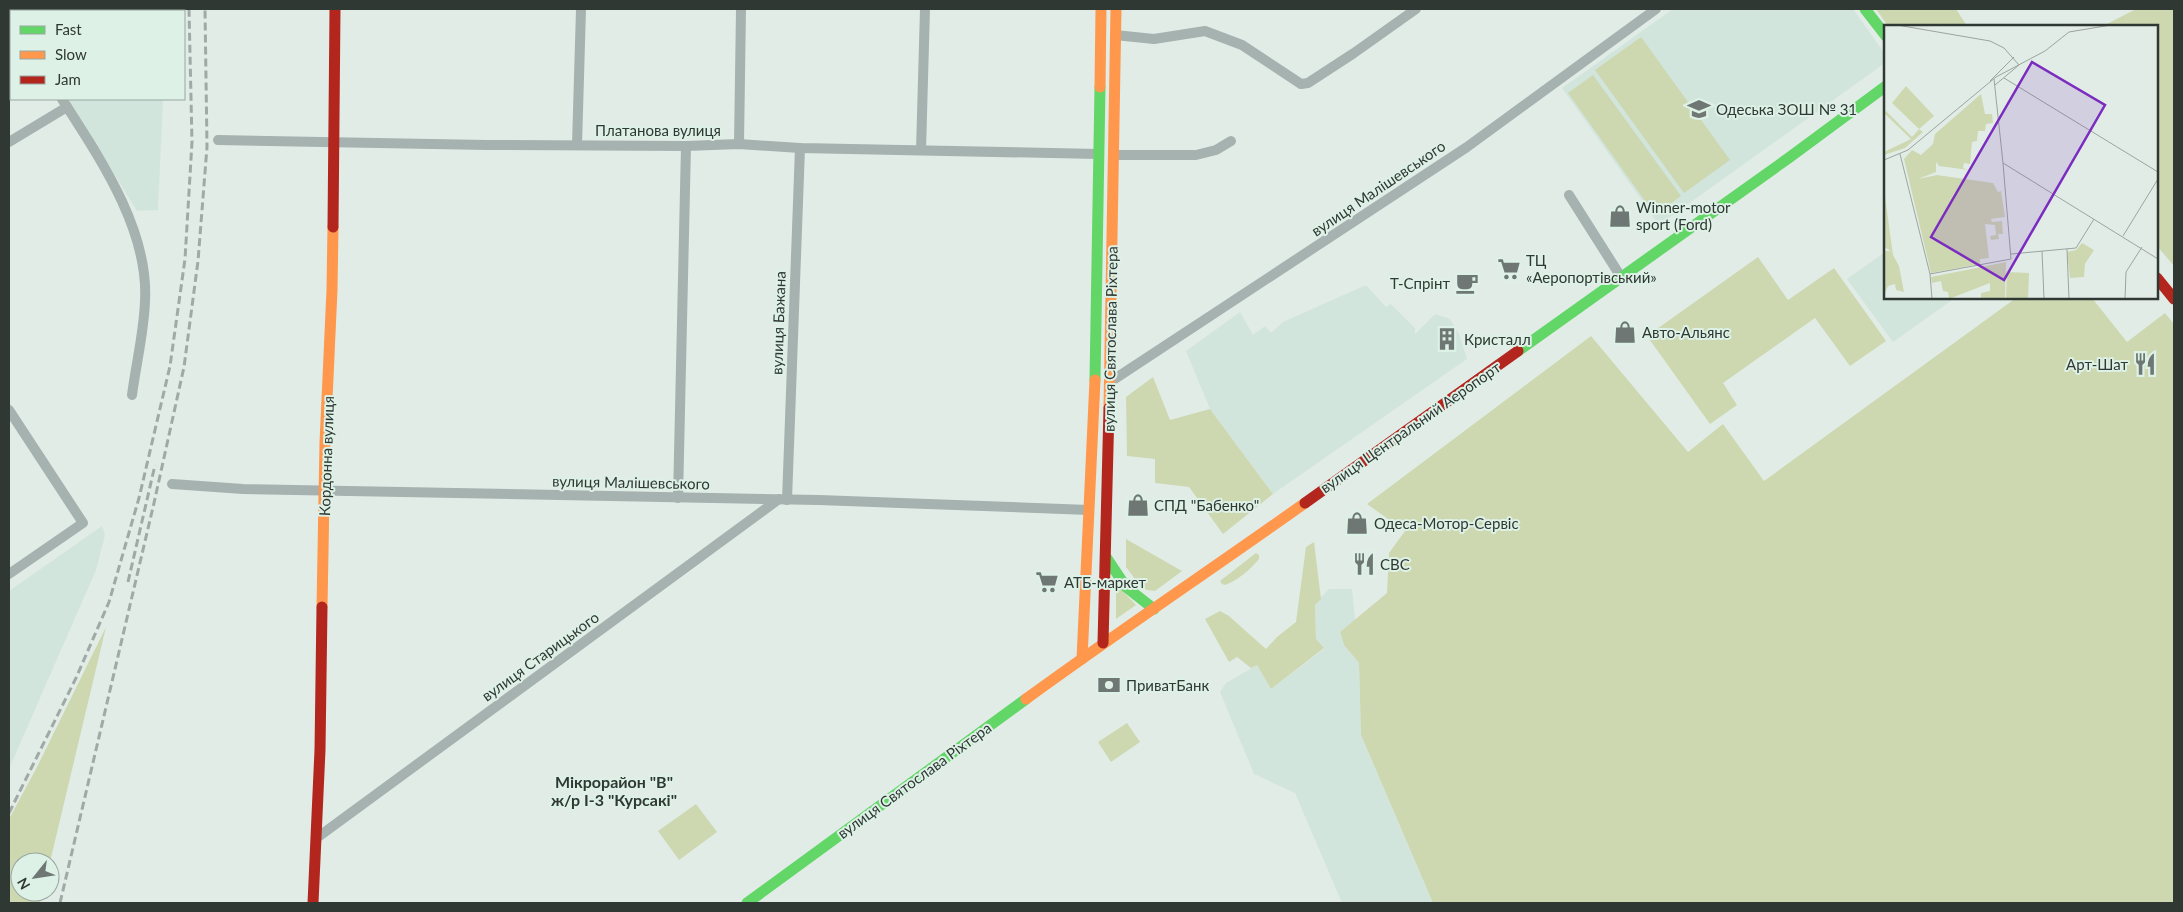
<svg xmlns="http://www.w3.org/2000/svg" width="2183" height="912" font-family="Lato,sans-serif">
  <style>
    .built { fill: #d2e5dc }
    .green { fill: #cdd8b1 }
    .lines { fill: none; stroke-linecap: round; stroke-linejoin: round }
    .street { stroke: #a6b2b0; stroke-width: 10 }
    .fast { stroke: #63d668; stroke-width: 11 }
    .slow { stroke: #ff974d; stroke-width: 11 }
    .jam { stroke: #b3261e; stroke-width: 11 }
    .rail { stroke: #9fa9a6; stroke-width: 3; stroke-dasharray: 8 4; stroke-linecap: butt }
    .labels { text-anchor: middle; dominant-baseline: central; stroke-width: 4; stroke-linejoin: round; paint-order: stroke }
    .poi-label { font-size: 15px; fill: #303834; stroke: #ddf1e6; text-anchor: start }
    .street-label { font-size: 15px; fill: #303834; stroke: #ddf1e6 }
    .neighbourhood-label { font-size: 16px; font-weight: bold; fill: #303834; stroke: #ddf1e6 }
    .inset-road { fill: none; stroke: #9ba49f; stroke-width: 1 }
    .view { fill: #7b2cbf; fill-opacity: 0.15; stroke: #7b2cbf; stroke-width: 2.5 }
    .inset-edge { fill: none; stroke: #303834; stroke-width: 2.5 }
  </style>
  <rect width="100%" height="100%" fill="#e2ece7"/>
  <!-- built -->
  <g class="built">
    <path d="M12,9H162L163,11H13Z"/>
    <path d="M1673,9H1853L1885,54V63L1659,225L1562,88Z"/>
    <path d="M68,99H163L158,210L137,211Z"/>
    <path d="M1885,252L1886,298H1955L1893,342L1847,279Z"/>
    <path d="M1366,285L1386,307L1391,304L1415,328V334L1435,314L1450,319L1459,334L1467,359L1273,494L1210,409L1186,351L1240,312L1253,335L1265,326L1271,333L1283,322Z"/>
    <path d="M102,526L105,535L96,570L9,769V591Z"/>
    <path d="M1329,589H1352L1355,620L1340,632L1344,645L1359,663L1361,735L1433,903H1342L1295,793L1254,774L1220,692L1226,683L1257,665L1271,689L1324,649L1316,639L1315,604Z"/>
  </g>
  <!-- green -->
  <g class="green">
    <path d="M1876,9H1956L1967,26H1888Z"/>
    <path d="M2136,9H2174V266L2157,246V26H2103Z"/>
    <path d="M1641,37L1730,160L1684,193L1595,70Z"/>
    <path d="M1593,75L1681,196L1655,215L1568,93Z"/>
    <path d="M1758,257L1788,300L1834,268L1886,341L1850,366L1815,318L1723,383L1737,405L1710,424L1647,336Z"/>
    <path d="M2016,298H2092L2127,342L2165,313L2174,324V903H1433L1361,735L1359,663L1344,645L1340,632L1387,593L1389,553L1405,531L1367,504L1591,336L1688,452L1723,424L1764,481Z"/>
    <path d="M1153,377L1170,420L1210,409L1273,494L1223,534L1189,487L1155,483V459L1127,456L1126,397Z"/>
    <path d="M1126,539L1182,571L1155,591L1147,590L1138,583L1126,567Z"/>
    <path d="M1314,542L1321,599L1315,605L1316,639L1324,648L1271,689L1257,665L1251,668L1237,657L1229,662L1205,619L1220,611L1229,616L1266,649L1277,637L1296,622L1306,547Z"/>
    <path d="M1256,553L1259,555V559C1250,570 1238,580 1225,585L1222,584L1220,581Z"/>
    <path d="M1116,584L1136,605L1116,619Z"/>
    <path d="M106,627L50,862H20V892H42L40,903H9V819L37,767Z"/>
    <path d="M1127,723L1140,742L1111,762L1098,742Z"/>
    <path d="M696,804L717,832L679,860L658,831Z"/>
  </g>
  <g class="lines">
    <!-- street -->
    <g class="street">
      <path d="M9,16L11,20"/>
      <path d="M1115,35L1154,39L1205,31L1242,45L1301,84L1308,83L1354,53L1416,9"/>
      <path d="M62,99C99,157 149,229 145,301C144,332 136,364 132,395"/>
      <path d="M218,140L487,145L686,146L739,144L800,148L1099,154"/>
      <path d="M9,142L67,107"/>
      <path d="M739,144L741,9"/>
      <path d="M577,145L581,9"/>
      <path d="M921,150L925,9"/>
      <path d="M1113,155H1196L1216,150L1231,141"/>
      <path d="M1569,195L1621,277"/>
      <path d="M1110,382L1467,147L1656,9"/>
      <path d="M9,410L83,523L9,574"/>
      <path d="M172,484L243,489L819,500L1089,510"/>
      <path d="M678,498L686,146"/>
      <path d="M787,500L800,148"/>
      <path d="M318,837L779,499"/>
    </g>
    <!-- fast -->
    <g class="fast">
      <path d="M1865,9L1886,36"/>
      <path d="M1518,351L1790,157L1886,86"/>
      <path d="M1095,380L1100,87"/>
      <path d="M1106,557L1126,587L1154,609"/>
      <path d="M747,903L1026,699"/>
    </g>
    <!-- slow -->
    <g class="slow">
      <path d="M1100,87L1101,9"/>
      <path d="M1109,408L1116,9"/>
      <path d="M322,607L325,443L332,290L333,227"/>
      <path d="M1082,659L1095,380"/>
      <path d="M1026,699C1118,632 1212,569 1305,503"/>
    </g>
    <!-- jam -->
    <g class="jam">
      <path d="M333,227L335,9"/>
      <path d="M2157,278L2174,299"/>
      <path d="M1305,503L1518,351"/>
      <path d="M1103,643L1109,408"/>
      <path d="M313,903L320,750L322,607"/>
    </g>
    <!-- rail -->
    <g class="rail">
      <path d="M128,582L155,465"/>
      <path d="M9,813L76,678L109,602L139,498L170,366L185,259L192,142L189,9"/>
      <path d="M60,903L154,503L184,367L198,261L207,147L205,9"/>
    </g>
  </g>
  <!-- icons -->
  <defs>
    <symbol id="school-bare" viewBox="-9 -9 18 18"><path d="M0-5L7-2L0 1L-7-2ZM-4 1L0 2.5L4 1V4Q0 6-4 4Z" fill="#6e7773" stroke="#ddf1e6" stroke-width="2.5" paint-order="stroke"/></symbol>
    <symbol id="shop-bare" viewBox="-9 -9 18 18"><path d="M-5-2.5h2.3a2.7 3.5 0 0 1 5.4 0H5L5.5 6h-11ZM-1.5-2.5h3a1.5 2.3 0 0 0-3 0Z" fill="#6e7773" stroke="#ddf1e6" stroke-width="2.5" paint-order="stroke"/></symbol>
    <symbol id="supermarket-bare" viewBox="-9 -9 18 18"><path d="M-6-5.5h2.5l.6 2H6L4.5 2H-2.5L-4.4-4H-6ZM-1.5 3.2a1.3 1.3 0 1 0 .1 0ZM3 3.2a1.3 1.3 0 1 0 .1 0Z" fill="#6e7773" stroke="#ddf1e6" stroke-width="2.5" paint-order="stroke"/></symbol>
    <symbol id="cafe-bare" viewBox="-9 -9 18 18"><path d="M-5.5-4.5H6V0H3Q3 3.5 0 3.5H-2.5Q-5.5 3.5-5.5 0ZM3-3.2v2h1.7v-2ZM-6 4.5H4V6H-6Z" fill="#6e7773" stroke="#ddf1e6" stroke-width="2.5" paint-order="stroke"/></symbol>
    <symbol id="building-bare" viewBox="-9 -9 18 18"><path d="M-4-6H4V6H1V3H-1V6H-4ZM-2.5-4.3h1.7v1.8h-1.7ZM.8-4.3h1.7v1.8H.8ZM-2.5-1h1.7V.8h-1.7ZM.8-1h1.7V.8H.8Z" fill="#6e7773" stroke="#ddf1e6" stroke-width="2.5" paint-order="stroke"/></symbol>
    <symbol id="restaurant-bare" viewBox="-9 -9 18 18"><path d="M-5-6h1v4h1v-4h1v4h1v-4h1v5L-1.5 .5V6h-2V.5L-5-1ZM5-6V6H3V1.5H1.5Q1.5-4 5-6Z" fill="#6e7773" stroke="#ddf1e6" stroke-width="2.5" paint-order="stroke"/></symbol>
    <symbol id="bank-bare" viewBox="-9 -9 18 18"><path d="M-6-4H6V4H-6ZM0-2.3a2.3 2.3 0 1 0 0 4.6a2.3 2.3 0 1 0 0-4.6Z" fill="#6e7773" stroke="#ddf1e6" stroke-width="2.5" paint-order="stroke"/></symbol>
  </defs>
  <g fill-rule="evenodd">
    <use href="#school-bare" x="1683" y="93" width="32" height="32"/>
    <use href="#shop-bare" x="1604" y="200" width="32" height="32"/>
    <use href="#supermarket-bare" x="1493" y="253" width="32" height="32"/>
    <use href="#cafe-bare" x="1451" y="267" width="32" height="32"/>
    <use href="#shop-bare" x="1609" y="316" width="32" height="32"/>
    <use href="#building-bare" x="1431" y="323" width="32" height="32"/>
    <use href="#restaurant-bare" x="2129" y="348" width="32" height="32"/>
    <use href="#shop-bare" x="1122" y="489" width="32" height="32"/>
    <use href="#shop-bare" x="1341" y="507" width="32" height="32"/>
    <use href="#restaurant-bare" x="1348" y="548" width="32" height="32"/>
    <use href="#supermarket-bare" x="1031" y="566" width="32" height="32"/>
    <use href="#bank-bare" x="1093" y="669" width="32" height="32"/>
  </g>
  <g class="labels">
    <!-- poi labels -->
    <g class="poi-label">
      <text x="1716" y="109">Одеська ЗОШ № 31</text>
      <text x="1636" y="207">Winner-motor<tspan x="1636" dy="17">sport (Ford)</tspan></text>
      <text x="1526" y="260">ТЦ<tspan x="1526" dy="17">«Аеропортівський»</tspan></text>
      <text x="1450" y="283" text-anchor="end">Т-Спрінт</text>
      <text x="1642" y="332">Авто-Альянс</text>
      <text x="1464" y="339">Кристалл</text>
      <text x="2128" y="364" text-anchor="end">Арт-Шат</text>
      <text x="1154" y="505">СПД "Бабенко"</text>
      <text x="1374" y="523">Одеса-Мотор-Сервіс</text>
      <text x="1380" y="564">СВС</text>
      <text x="1064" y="582">АТБ-маркет</text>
      <text x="1126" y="685">ПриватБанк</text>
    </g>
    <!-- street labels -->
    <g class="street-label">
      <text x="658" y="130">Платанова вулиця</text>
      <text transform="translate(1378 188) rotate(-34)">вулиця Малішевського</text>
      <text transform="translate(778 323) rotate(-88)">вулиця Бажана</text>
      <text transform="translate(1110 339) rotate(-89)">вулиця Святослава Ріхтера</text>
      <text transform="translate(1410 427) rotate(-35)">вулиця Центральний Аеропорт</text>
      <text transform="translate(326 456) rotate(-88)">Кордонна вулиця</text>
      <text transform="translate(631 482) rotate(1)">вулиця Малішевського</text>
      <text transform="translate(540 656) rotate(-36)">вулиця Старицького</text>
      <text transform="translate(914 780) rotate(-36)">вулиця Святослава Ріхтера</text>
    </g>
    <!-- neighbourhood labels -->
    <g class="neighbourhood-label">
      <text x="614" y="781">Мікрорайон "В"<tspan x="614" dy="18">ж/р I-3 "Курсакі"</tspan></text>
    </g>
  </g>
  <!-- overview -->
  <g transform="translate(1884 25)">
    <rect width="274" height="274" fill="#e2ece7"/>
    <path d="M22,61L50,91L35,104L8,78ZM97,69L101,89H108L109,98L102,99L101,106H94L93,116L88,117L86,139L80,138L79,143L85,145L55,141L52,137V147L34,154L53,150L109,158L114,167L117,166L121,192L107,194L108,197L118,196L119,209H114L115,214L107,215L106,211L112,210L111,200L101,199L105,233L96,234V239L47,248L20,134L28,125L37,130L49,119L51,109ZM2,86L28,112L35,104L39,107L21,123L0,130V127L27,114L0,88ZM0,164L9,230L15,241L20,267L12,265L11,259L4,261L0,270V226H7L0,222ZM198,218L210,225L201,239L200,252L186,253L183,227L192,225ZM122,237L121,274H97V268L106,266V258L65,274L64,267L59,266L57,256L48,258L47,252ZM123,247L145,248L144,274H122Z" fill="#cdd8b1"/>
    <path class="inset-road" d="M13,0L106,16L120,23L135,40L111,60M120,53L274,147M110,54L119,138L274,234M106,56L130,32M16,129L46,249L48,274M0,135L24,125L112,52L161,26L185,7L227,0M239,211L274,154M183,224L185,274M158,226L160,274M127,229L192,223L210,194M46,249L127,234L119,138M241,274L242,247L258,222"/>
    <path class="view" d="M148,37L221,80L120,255L47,212Z"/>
    <rect width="274" height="274" class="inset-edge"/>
  </g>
  <!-- border -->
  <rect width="2183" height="912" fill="none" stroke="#303834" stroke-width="20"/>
  <!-- legend -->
  <rect x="10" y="10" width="175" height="90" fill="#ddf1e6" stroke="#98a79f"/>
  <rect x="20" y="26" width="25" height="8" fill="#63d668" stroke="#98a79f"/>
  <text x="55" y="35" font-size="15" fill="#303834">Fast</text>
  <rect x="20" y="51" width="25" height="8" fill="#ff974d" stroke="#98a79f"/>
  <text x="55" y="60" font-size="15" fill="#303834">Slow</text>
  <rect x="20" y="76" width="25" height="8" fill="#b3261e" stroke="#98a79f"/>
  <text x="55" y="85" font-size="15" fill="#303834">Jam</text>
  <!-- north arrow -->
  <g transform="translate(35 877) rotate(240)"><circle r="24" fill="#ddf1e6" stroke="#98a79f"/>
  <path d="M0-4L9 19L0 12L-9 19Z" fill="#6e7773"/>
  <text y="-8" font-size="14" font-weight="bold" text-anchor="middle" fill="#303834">N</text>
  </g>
</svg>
